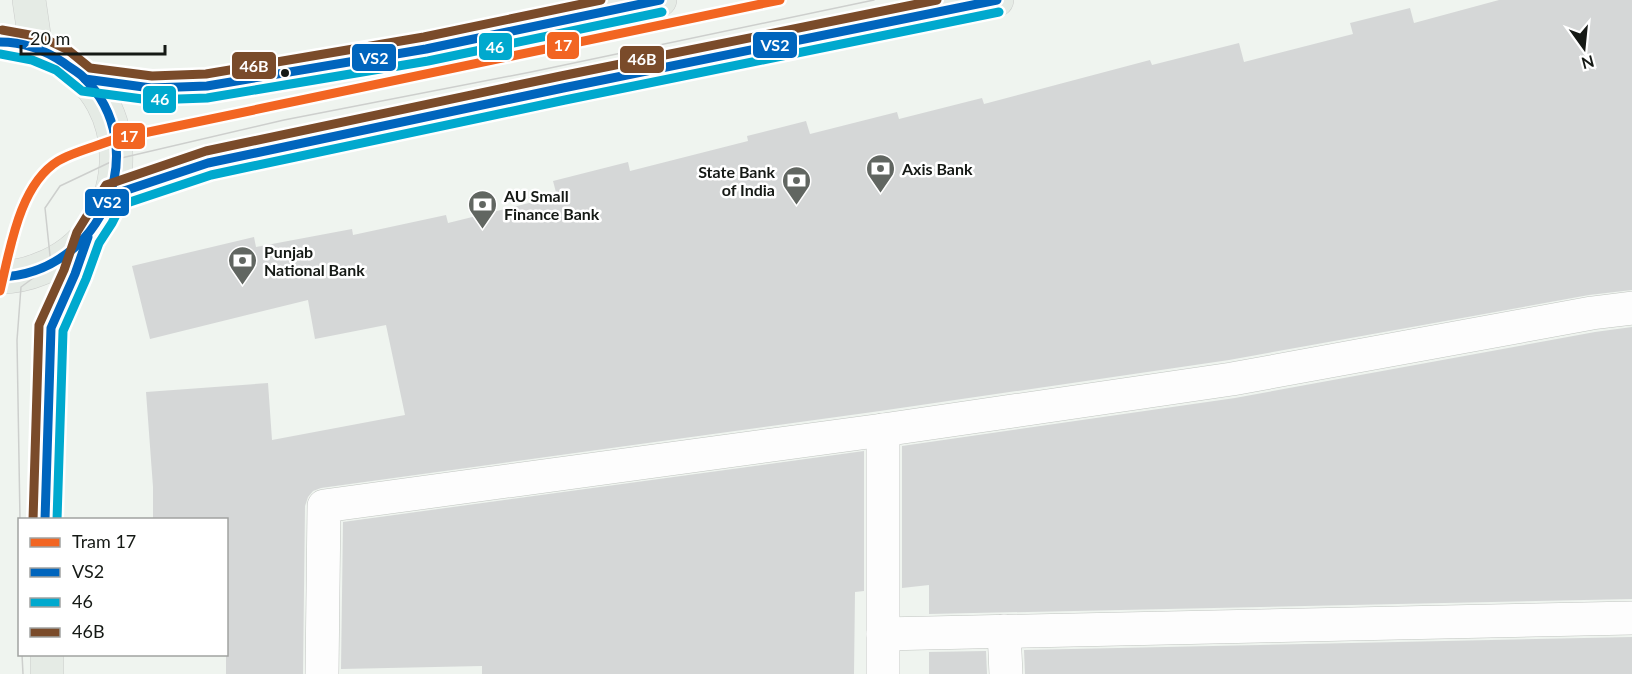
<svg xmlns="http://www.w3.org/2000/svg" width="1632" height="674" font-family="Lato,sans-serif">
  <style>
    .building { fill: #d5d7d7 }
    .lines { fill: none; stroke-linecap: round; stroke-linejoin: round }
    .minor-casing { stroke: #c1c5c1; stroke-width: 34 }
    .major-casing { stroke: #cbcdcb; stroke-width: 34 }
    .minor { stroke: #fdfdfd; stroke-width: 33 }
    .major { stroke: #e5ebe5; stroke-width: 33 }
    .tram { stroke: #cdcfcd; stroke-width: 1.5 }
    .bus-1-casing { stroke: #fff; stroke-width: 14 }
    .bus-2-casing { stroke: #fff; stroke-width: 14 }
    .bus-3-casing { stroke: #fff; stroke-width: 14 }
    .bus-1 { stroke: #0065bd; stroke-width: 9 }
    .bus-2 { stroke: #00a9ce; stroke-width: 9 }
    .bus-3 { stroke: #7a4b2a; stroke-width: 9 }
    .tram-1-casing { stroke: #fff; stroke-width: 14 }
    .tram-1 { stroke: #f26522; stroke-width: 9 }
    .bus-dot { fill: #151915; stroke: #fff; stroke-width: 2 }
    .labels { text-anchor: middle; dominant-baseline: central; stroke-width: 5; stroke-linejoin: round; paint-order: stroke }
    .poi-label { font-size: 16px; font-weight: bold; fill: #151915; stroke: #fff; text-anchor: start }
    .line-badge { stroke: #fff; stroke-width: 2 }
    .badge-label { font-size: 16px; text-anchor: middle; font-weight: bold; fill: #fff }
  </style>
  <rect width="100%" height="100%" fill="#eff4ef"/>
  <!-- building -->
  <g class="building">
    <path d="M1499,0H1632V290L1589,295L1229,360L880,411L321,488L313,491L308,497L305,506L303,674H226V519H153V487L146,392L268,383L272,440L405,415L386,325L315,339L308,300L150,339L132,266L254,237L256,247L352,229L353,235L446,215L448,223L557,196L553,181L628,162L630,171L748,141L747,136L806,121L810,134L897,112L899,119L982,98L984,104L1150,60L1152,65L1239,43L1244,62L1353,34L1350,23L1410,8L1414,23Z"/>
    <path d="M1632,327V599L929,614V585L902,588V446L1235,398L1595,332Z"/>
    <path d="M864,451V591L855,592L854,674H482V666L341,669L343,522Z"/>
    <path d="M1632,637V674H1025L1024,650Z"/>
    <path d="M986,651L987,674H929V652Z"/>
  </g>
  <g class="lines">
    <defs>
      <g id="minor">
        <path d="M1004,631L1006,674"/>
        <path d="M883,634L1632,618"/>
        <path d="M322,674L324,506L883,430L1232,379L1592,313L1632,308"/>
        <path d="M883,674V430"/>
      </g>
      <g id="major">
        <path d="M29,0L36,48"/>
        <path d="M0,42C18,41 37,48 53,56C144,100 134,234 40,269C28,274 14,277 0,277"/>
        <path d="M85,79L151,88L207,86L426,49L660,0"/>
        <path d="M112,195L208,163L563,88L997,0"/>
        <path d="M45,520L51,328L75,274L88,237"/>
        <path d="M47,654V674"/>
      </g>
    </defs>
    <!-- minor casing -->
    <use href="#minor" class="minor-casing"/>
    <!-- major casing -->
    <use href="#major" class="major-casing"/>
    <!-- minor -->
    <use href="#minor" class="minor"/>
    <!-- major -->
    <use href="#major" class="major"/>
    <!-- tram -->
    <g class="tram">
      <path d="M20,520L17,340L21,287L51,265L45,208L60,186L117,159L284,120L531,72L874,0"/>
      <path d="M22,654L23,674"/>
    </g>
    <defs>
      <g id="bus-1">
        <path d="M0,42C23,42 45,50 64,63C70,68 77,71 83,77C156,148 101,274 0,277"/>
        <path d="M85,79L151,88L207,86L426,49L660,0"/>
        <path d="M112,195L208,163L563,88L997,0"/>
        <path d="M45,520L51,328L75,274L88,237"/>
      </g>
      <g id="bus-2">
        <path d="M0,54L32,60L56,70L82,91L150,100L207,98L428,61L662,12"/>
        <path d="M57,520L63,331L86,279L99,243L112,223L121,205L211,175L565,100L999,12"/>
      </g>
      <g id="bus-3">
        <path d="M2,30L41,37L68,50L90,68L152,76L206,74L424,37L601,0"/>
        <path d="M33,520L39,325L64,270L77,232L106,185L206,151L561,76L937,0"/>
      </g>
    </defs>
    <!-- bus-1 casing -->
    <use href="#bus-1" class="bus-1-casing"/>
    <!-- bus-2 casing -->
    <use href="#bus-2" class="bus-2-casing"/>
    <!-- bus-3 casing -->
    <use href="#bus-3" class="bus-3-casing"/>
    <!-- bus-1 -->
    <use href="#bus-1" class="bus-1"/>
    <!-- bus-2 -->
    <use href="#bus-2" class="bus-2"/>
    <!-- bus-3 -->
    <use href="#bus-3" class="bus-3"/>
    <defs>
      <path id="tram-1" d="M0,291C10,250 19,185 58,161C73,152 98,146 115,139L780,0"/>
    </defs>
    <!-- tram-1 casing -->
    <use href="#tram-1" class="tram-1-casing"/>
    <!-- tram-1 -->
    <use href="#tram-1" class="tram-1"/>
  </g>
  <!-- icons -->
  <defs>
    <symbol id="bank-pin" viewBox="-11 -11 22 30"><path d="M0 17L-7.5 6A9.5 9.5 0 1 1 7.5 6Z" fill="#616661" stroke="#fff"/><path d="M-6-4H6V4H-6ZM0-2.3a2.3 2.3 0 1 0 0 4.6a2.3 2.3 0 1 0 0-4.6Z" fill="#fff"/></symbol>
  </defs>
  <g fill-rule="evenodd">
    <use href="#bank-pin" x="864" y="152" width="33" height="45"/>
    <use href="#bank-pin" x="780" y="164" width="33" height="45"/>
    <use href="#bank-pin" x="466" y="188" width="33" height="45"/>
    <use href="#bank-pin" x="226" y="244" width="33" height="45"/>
  </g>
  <!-- markers -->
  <circle class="bus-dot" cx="285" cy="73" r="5"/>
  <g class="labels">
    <!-- poi labels -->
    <g class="poi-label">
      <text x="902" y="168">Axis Bank</text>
      <text x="775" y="171" text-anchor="end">State Bank<tspan x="775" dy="18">of India</tspan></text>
      <text x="504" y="195">AU Small<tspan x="504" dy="18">Finance Bank</tspan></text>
      <text x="264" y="251">Punjab<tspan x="264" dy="18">National Bank</tspan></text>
    </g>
  </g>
  <g class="line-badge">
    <rect x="752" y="31" width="46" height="28" rx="6" fill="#0065bd"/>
    <rect x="546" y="31" width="34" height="29" rx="6" fill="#f26522"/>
    <rect x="478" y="32" width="35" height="29" rx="6" fill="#00a9ce"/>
    <rect x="351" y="43" width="46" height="29" rx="6" fill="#0065bd"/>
    <rect x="619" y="45" width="46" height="29" rx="6" fill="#7a4b2a"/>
    <rect x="231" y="51" width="46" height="29" rx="6" fill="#7a4b2a"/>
    <rect x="142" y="85" width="35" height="29" rx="6" fill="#00a9ce"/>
    <rect x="112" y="122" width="34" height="28" rx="6" fill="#f26522"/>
    <rect x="84" y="188" width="46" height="29" rx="6" fill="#0065bd"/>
  </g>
  <g class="badge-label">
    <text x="775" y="51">VS2</text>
    <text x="563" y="51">17</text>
    <text x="495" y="53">46</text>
    <text x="374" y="64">VS2</text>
    <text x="642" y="65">46B</text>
    <text x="254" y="72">46B</text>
    <text x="160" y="105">46</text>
    <text x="129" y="142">17</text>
    <text x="107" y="208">VS2</text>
  </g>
  <!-- legend -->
  <rect x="18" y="518" width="210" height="138" fill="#ffffff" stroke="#a1a3a1" stroke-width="1.5"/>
  <rect x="30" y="538" width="30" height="9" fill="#f26522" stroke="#a1a3a1" stroke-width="1.5"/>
  <text x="72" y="548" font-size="18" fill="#151915">Tram 17</text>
  <rect x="30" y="568" width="30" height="9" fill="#0065bd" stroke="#a1a3a1" stroke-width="1.5"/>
  <text x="72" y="578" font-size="18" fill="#151915">VS2</text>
  <rect x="30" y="598" width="30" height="9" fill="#00a9ce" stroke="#a1a3a1" stroke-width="1.5"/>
  <text x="72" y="608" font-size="18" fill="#151915">46</text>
  <rect x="30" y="628" width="30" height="9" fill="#7a4b2a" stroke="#a1a3a1" stroke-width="1.5"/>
  <text x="72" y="638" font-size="18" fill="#151915">46B</text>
  <!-- north arrow -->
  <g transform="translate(1584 48) rotate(165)" stroke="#ffffff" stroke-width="4.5" paint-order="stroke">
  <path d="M0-4.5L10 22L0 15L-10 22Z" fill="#151915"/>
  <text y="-9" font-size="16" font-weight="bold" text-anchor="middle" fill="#151915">N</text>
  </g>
  <!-- scale -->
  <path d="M21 45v9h144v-9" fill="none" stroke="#151915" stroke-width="3"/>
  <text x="30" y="45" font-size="18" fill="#151915" stroke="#ffffff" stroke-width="4.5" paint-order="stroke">20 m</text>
</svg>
